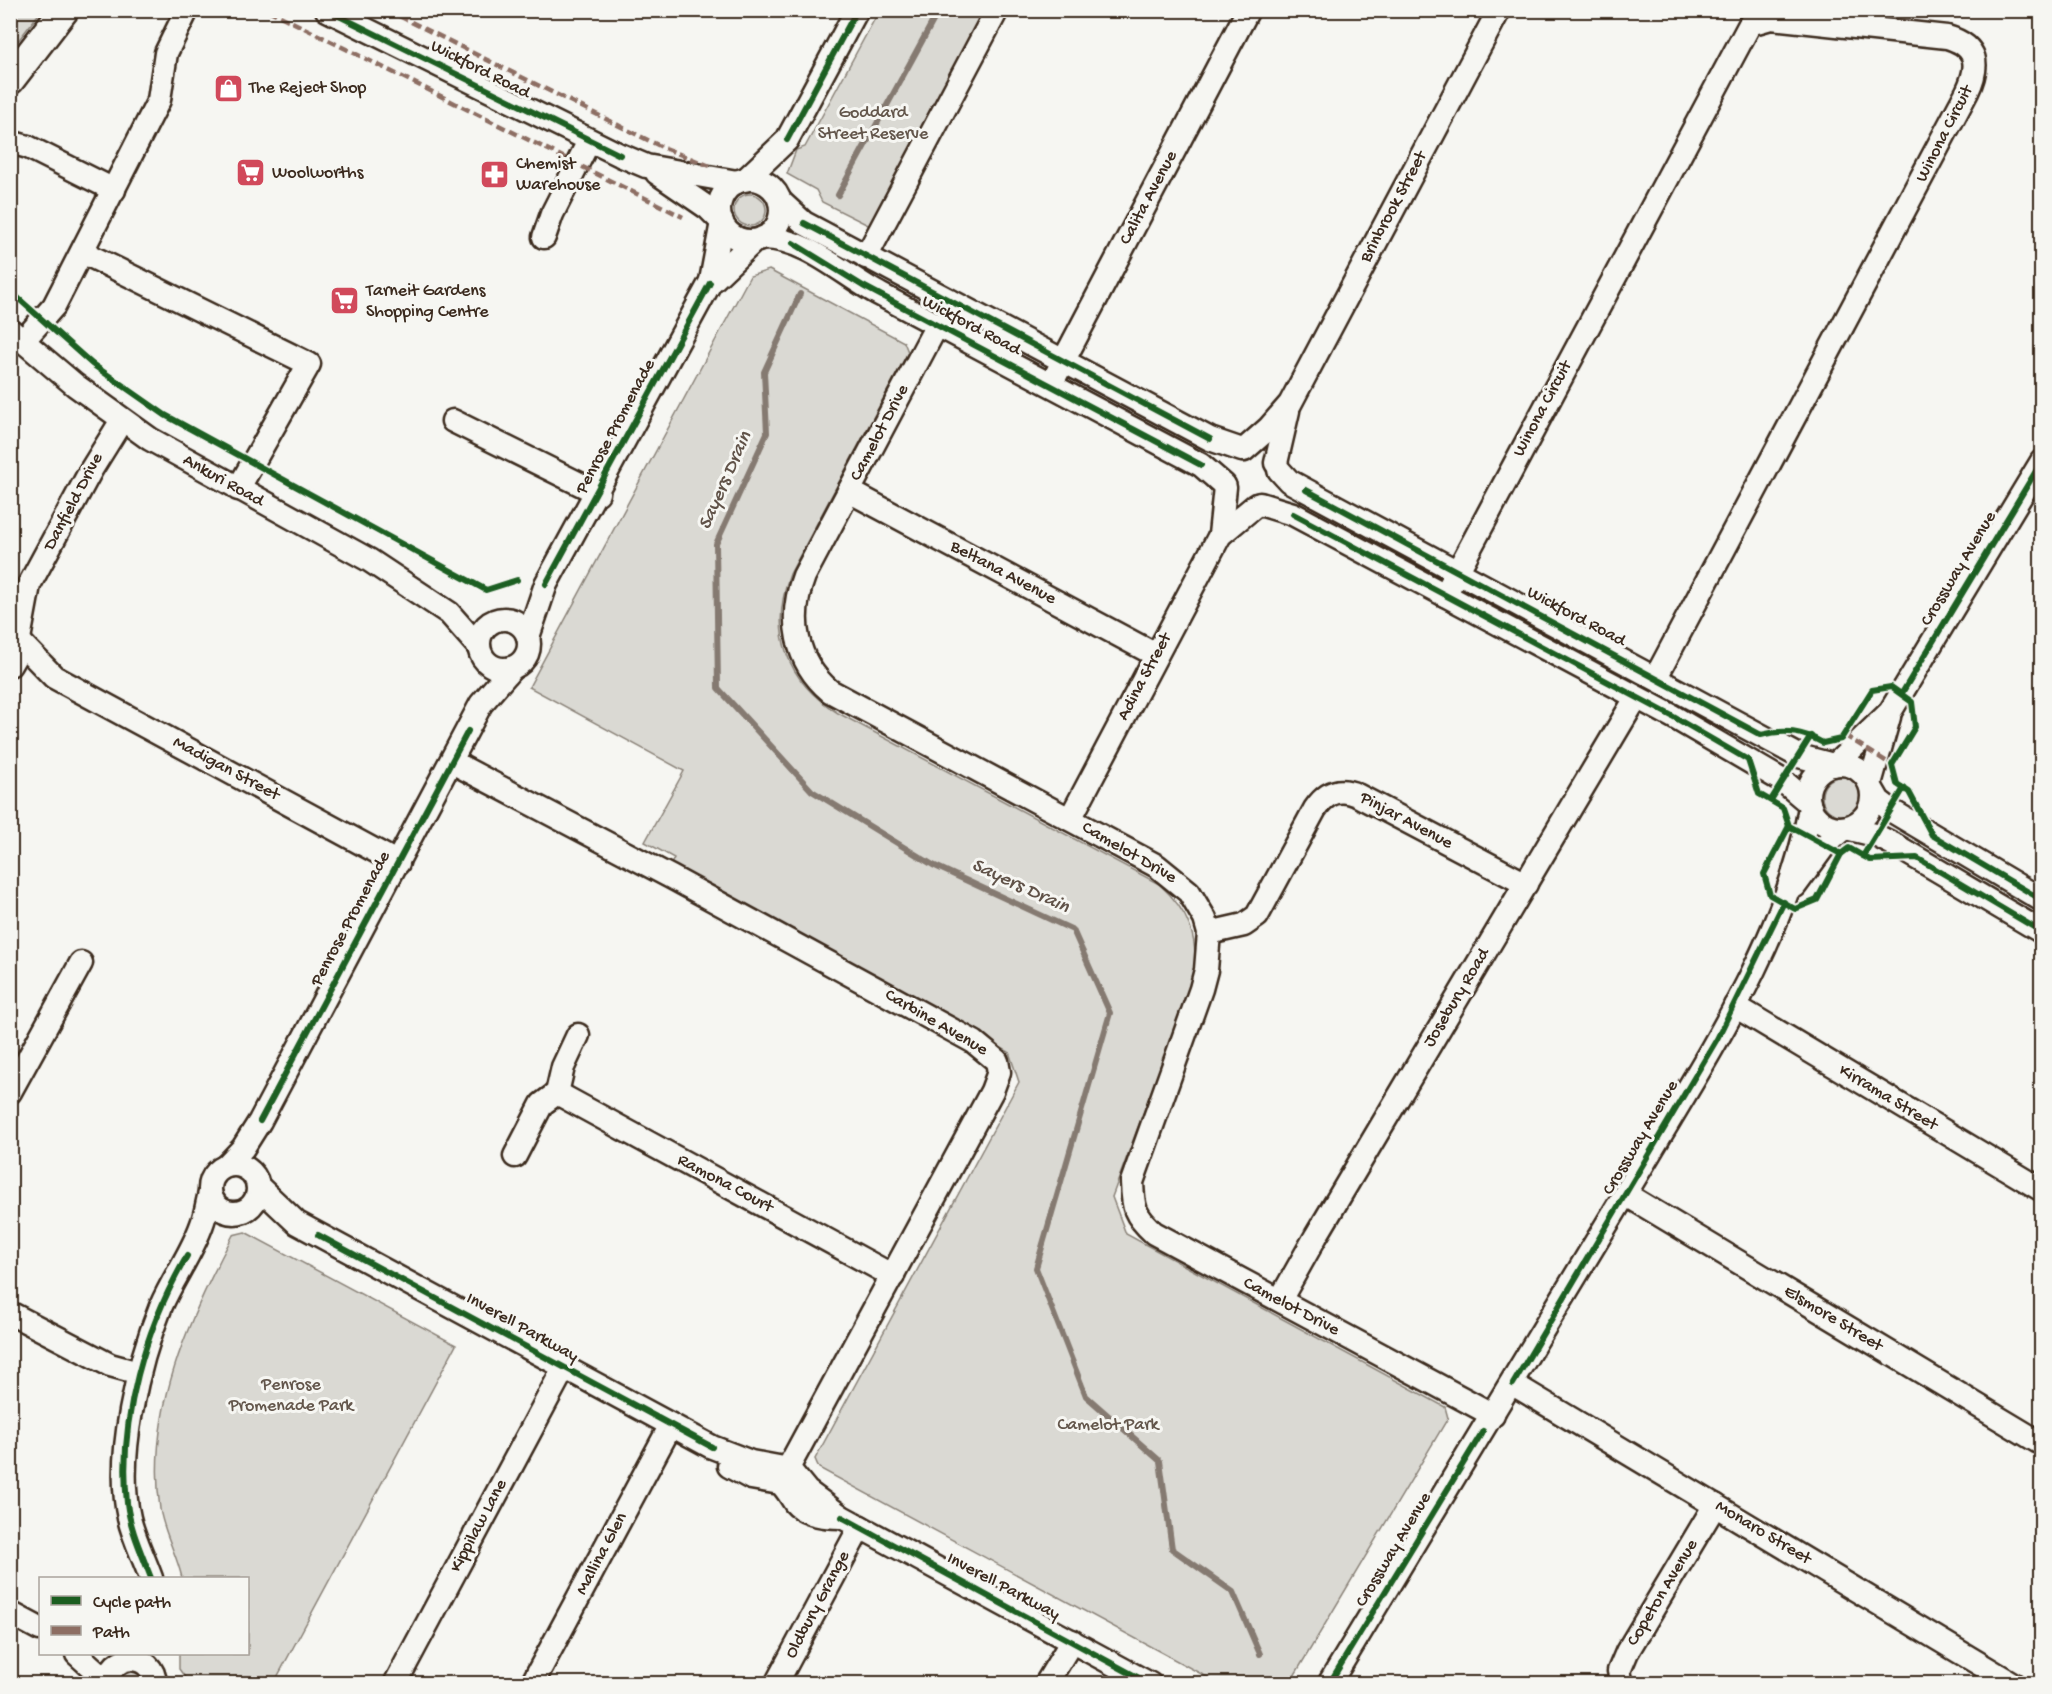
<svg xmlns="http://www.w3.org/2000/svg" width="2052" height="1694" font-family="'Gochi Hand',sans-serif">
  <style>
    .green { fill: #dad9d3; stroke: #8a8278; stroke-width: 1.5 }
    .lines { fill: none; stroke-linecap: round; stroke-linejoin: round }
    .stream { stroke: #857a71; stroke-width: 6 }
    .minor-casing { stroke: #3b2a1e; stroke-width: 27 }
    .major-casing { stroke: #3b2a1e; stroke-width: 33 }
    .minor { stroke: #f6f6f2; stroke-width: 22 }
    .major { stroke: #f6f6f2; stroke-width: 28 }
    .quiet { stroke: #8d6e63; stroke-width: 4.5; stroke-dasharray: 9 4.5; stroke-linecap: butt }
    .cycleway-casing { stroke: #f6f6f2; stroke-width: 10 }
    .cycleway { stroke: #1b5e20; stroke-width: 6 }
    .labels { text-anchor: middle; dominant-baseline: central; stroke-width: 6; stroke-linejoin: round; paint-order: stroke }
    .street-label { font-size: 18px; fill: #3b2a1e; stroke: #f6f6f2 }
    .poi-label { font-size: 18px; fill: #3b2a1e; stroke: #f6f6f2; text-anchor: start }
    .park-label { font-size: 18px; fill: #63564b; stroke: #f6f6f2 }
    .water-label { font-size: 20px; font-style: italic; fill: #605248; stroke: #f6f6f2 }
  </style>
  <rect width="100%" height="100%" fill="#f6f6f2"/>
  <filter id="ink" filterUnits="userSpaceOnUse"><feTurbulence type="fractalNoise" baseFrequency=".0167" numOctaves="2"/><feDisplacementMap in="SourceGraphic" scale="12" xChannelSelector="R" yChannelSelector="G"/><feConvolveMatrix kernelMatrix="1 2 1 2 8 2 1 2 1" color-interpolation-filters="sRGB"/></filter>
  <g filter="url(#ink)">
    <!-- green -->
    <g class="green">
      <path d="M11,10L41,11L11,50L10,11Z"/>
      <path d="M879,11H988L872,227L822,202L816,190L787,174L796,150L805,147Z"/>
      <circle cx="750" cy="210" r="16"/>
      <path d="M769,270L904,342L908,352L790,574C769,632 786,681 838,713L1159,884C1189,911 1200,939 1193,979L1112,1197L1126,1234L1445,1407L1448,1418L1290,1683H1218L819,1468L815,1459L1019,1082L1009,1052L669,868L674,858L645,842L684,771L529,687L750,276Z"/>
      <circle cx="1841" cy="796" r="19"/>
      <path d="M245,1232L456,1345L274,1683H189L179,1669V1654H248V1578H182C177,1555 164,1533 160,1509C146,1411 189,1318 233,1235Z"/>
      <path d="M134,1670L141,1674L144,1683L120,1684L122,1675Z"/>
    </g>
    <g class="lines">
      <!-- stream -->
      <g class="stream">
        <path d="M838,195L939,10"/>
        <path d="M800,294L764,372L767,433L716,544L718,688L812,791L933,865L1073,930L1110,1013L1036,1268L1086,1396L1160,1461L1172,1549L1233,1592L1260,1654"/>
      </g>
      <defs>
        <g id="minor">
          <path d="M327,10L620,155L646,166L737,182"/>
          <path d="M10,142L28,147L114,190"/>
          <path d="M657,173L708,208L721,221"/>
          <circle cx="750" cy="210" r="31"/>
          <path d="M745,180L787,140L857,10"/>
          <path d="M780,201L804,223L1210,439L1242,450"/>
          <path d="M544,237L552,214L589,141"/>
          <path d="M763,238C807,238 844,276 881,295C987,352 1094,408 1201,465L1224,485"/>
          <path d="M82,252L309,364L238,489"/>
          <path d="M866,257L997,10"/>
          <path d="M711,281L722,222"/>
          <path d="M937,325L804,576C788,618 795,661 830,691L1157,866L1189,892L1205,919L1209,933L1206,970L1201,989L1132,1182C1133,1208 1134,1215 1154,1233L1493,1415"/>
          <path d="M10,330L75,385L150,439L369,560L449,613L479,647"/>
          <path d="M23,341L54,306L159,100L166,53L187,10"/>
          <path d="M1056,375L1248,10"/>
          <path d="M453,421L598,493"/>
          <path d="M1244,450L1269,428L1290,404L1499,10"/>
          <path d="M1276,463L1288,411"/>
          <path d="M1279,470L1289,481L1300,487L1799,756L1833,765"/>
          <path d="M849,491L1156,655"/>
          <path d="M1260,504L1293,514L1672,716L1783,781L1809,803"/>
          <path d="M1220,535L1225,487"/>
          <path d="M1445,595L1750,24L1771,18L1947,37C1978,46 1980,65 1967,92L1656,677"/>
          <circle cx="504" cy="644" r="25"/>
          <path d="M528,637L546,584L710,283L754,241"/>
          <path d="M19,639L29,585L91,470L122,420"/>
          <path d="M20,642L54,677L398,863"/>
          <path d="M10,665L20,648L16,632"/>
          <path d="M452,762L671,877L974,1042L997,1061L999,1072L992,1091L780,1483"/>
          <path d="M1836,764L1890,712L2042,461"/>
          <circle cx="1840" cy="796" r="32"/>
          <path d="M1870,784L1889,717"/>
          <path d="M1872,789L1879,801L1892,811L2042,900"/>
          <path d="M1070,819L1220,535L1256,505"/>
          <path d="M1846,828L1875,835L1893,844L2042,932"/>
          <path d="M1795,886L1825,845L1845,828"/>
          <path d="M1209,933L1244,925L1257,916L1315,809C1326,793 1339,787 1357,795L1526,884"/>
          <path d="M1735,1006L2042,1190"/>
          <path d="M10,1092L81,963"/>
          <path d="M557,1093L893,1276"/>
          <path d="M515,1156L542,1104L557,1093L563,1067L578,1035"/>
          <circle cx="234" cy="1189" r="24"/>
          <path d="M226,1166L243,1148L260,1121L481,704L512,668"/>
          <path d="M258,1186L297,1223L712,1447L751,1462L789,1469L807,1491L842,1517L1150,1684"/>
          <path d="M1625,1194L2042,1444"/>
          <path d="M1280,1300L1316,1236L1636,698"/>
          <path d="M10,1313L110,1365L139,1373"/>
          <path d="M1513,1384L2013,1684"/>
          <path d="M729,1466L751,1478L780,1483C787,1489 790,1496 795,1503C805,1515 826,1517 841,1517"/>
          <path d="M151,1578C144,1558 134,1539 129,1518C115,1457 138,1363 161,1306C173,1278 192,1253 202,1224C206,1214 207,1203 210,1193"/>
          <path d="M10,1613L40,1629"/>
          <path d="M77,1654L108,1682"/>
          <path d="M108,1684C109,1651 154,1651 155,1684"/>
          <path d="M395,1684L564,1368"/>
          <path d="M532,1684L671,1425"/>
          <path d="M776,1684L860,1527"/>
          <path d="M1046,1684L1072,1641"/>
          <path d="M1329,1684C1434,1511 1539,1339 1642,1166C1706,1058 1789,933 1810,807"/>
          <path d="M1622,1684L1619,1671L1627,1652L1715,1505"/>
        </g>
        <path id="major" d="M10,80L64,10"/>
      </defs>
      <!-- minor casing -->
      <use href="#minor" class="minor-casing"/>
      <!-- major casing -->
      <use href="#major" class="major-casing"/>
      <!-- minor -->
      <use href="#minor" class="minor"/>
      <!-- major -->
      <use href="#major" class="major"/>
      <!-- quiet -->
      <g class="quiet">
        <path d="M268,10L683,217"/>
        <path d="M387,10L664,148L710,166"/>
        <path d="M1844,735L1892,765"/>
      </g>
      <defs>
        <g id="cycleway">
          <path d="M327,10L620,155"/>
          <path d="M787,140L857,10"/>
          <path d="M804,223L1210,439"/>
          <path d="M793,243L863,286L1201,465"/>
          <path d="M10,291L92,364L165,415L486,590L517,580"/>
          <path d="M1306,490L1761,735C1785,729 1802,731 1823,743L1841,739L1872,690L1891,687L1912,702L1915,727L1892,765L1897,784L1909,792L1932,835L2042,900"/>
          <path d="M1293,514L1672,716L1748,760L1759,794L1783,808L1789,826L1841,854L1849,848L1870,860L1917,858L2042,932"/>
          <path d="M546,584L710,283"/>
          <path d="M1902,693L2042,461"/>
          <path d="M1771,800L1811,736"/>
          <path d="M1789,826L1764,874L1770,895L1795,909L1817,900L1841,854"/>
          <path d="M1863,856L1904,788"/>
          <path d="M260,1121L468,731"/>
          <path d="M318,1235L712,1447"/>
          <path d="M1513,1384L1717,1039L1784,902"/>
          <path d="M842,1517L1150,1684"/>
          <path d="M151,1578C142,1554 130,1529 127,1503C118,1420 145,1328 187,1256"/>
          <path d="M1329,1684L1483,1431"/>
        </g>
      </defs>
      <!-- cycleway casing -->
      <use href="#cycleway" class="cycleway-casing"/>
      <!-- cycleway -->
      <use href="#cycleway" class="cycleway"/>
    </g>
  </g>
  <!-- icons -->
  <defs>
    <symbol id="shop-square" viewBox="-11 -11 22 22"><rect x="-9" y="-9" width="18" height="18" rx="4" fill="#d1495b" stroke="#f6f6f2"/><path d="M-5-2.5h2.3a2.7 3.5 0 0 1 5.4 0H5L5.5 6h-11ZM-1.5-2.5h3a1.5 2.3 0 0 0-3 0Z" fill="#fff"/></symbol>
    <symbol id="supermarket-square" viewBox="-11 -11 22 22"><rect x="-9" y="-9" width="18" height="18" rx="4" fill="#d1495b" stroke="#f6f6f2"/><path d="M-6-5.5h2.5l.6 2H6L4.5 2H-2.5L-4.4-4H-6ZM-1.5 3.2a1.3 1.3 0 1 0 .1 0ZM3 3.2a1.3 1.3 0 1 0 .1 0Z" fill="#fff"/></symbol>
    <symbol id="pharmacy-square" viewBox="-11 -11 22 22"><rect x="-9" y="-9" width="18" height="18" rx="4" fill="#d1495b" stroke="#f6f6f2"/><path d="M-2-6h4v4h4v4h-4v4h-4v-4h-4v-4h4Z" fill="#fff"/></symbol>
  </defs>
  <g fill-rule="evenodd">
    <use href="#shop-square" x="212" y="72" width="33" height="33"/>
    <use href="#supermarket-square" x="234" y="156" width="33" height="33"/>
    <use href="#pharmacy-square" x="478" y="158" width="33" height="33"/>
    <use href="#supermarket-square" x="328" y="284" width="33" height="33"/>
  </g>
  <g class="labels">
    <!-- street labels -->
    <g class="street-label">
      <text transform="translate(480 70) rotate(27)">Wickford Road</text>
      <text transform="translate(1945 134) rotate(-63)">Winona Circuit</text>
      <text transform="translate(1149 198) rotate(-62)">Calita Avenue</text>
      <text transform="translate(1394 207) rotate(-62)">Brinbrook Street</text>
      <text transform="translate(971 326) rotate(28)">Wickford Road</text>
      <text transform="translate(1543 409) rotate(-62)">Winona Circuit</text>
      <text transform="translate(616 427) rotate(-62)">Penrose Promenade</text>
      <text transform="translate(880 433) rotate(-62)">Camelot Drive</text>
      <text transform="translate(223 481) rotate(29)">Ankuri Road</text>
      <text transform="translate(74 502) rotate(-62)">Danfield Drive</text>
      <text transform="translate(1959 569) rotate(-59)">Crossway Avenue</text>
      <text transform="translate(1003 573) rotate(28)">Beltana Avenue</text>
      <text transform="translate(1576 617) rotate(28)">Wickford Road</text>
      <text transform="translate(1145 677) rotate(-62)">Adina Street</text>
      <text transform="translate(226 769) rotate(28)">Madigan Street</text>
      <text transform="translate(1406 821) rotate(28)">Pinjar Avenue</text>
      <text transform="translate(1129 853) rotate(30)">Camelot Drive</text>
      <text transform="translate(351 919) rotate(-62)">Penrose Promenade</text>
      <text transform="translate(1457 998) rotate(-59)">Josebury Road</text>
      <text transform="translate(936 1023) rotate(30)">Carbine Avenue</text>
      <text transform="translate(1888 1098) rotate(31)">Kirrama Street</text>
      <text transform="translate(1641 1138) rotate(-59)">Crossway Avenue</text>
      <text transform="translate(725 1184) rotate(28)">Ramona Court</text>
      <text transform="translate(1291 1307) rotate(28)">Camelot Drive</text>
      <text transform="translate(1833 1319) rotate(31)">Elsmore Street</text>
      <text transform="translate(522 1328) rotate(29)">Inverell Parkway</text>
      <text transform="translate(479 1526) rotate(-62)">Kippilaw Lane</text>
      <text transform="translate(1763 1533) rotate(31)">Monaro Street</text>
      <text transform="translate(1394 1550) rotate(-59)">Crossway Avenue</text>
      <text transform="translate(602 1554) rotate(-62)">Mallina Glen</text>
      <text transform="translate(1003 1587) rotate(28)">Inverell Parkway</text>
      <text transform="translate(1663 1593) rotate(-59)">Copeton Avenue</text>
      <text transform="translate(818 1605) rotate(-62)">Oldbury Grange</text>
    </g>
    <!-- poi labels -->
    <g class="poi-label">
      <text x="249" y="88">The Reject Shop</text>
      <text x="516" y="164">Chemist<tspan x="516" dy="21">Warehouse</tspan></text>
      <text x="272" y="173">Woolworths</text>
      <text x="366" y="291">Tarneit Gardens<tspan x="366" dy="21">Shopping Centre</tspan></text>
    </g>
    <!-- park labels -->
    <g class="park-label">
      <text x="873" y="113">Goddard<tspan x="873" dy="21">Street Reserve</tspan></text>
      <text x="291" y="1385">Penrose<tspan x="291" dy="21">Promenade Park</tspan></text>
      <text x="1108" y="1425">Camelot Park</text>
    </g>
    <!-- water labels -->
    <g class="water-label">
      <text transform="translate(726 481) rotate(-66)">Sayers Drain</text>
      <text transform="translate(1020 887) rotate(25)">Sayers Drain</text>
    </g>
  </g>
  <!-- margin -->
  <rect width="2052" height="1694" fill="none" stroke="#f6f6f2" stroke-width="36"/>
  <rect x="18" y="18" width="2016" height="1658" fill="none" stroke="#3b2a1e" stroke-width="2" filter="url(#ink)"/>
  <!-- legend -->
  <rect x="39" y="1577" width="210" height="78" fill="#f6f6f2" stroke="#aba49d" stroke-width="1.5"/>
  <rect x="51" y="1596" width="30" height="9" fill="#1b5e20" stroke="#aba49d" stroke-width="1.5"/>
  <text x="93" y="1607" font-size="18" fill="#3b2a1e">Cycle path</text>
  <rect x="51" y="1626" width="30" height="9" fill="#8d6e63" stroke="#aba49d" stroke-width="1.5"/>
  <text x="93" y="1637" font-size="18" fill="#3b2a1e">Path</text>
</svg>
